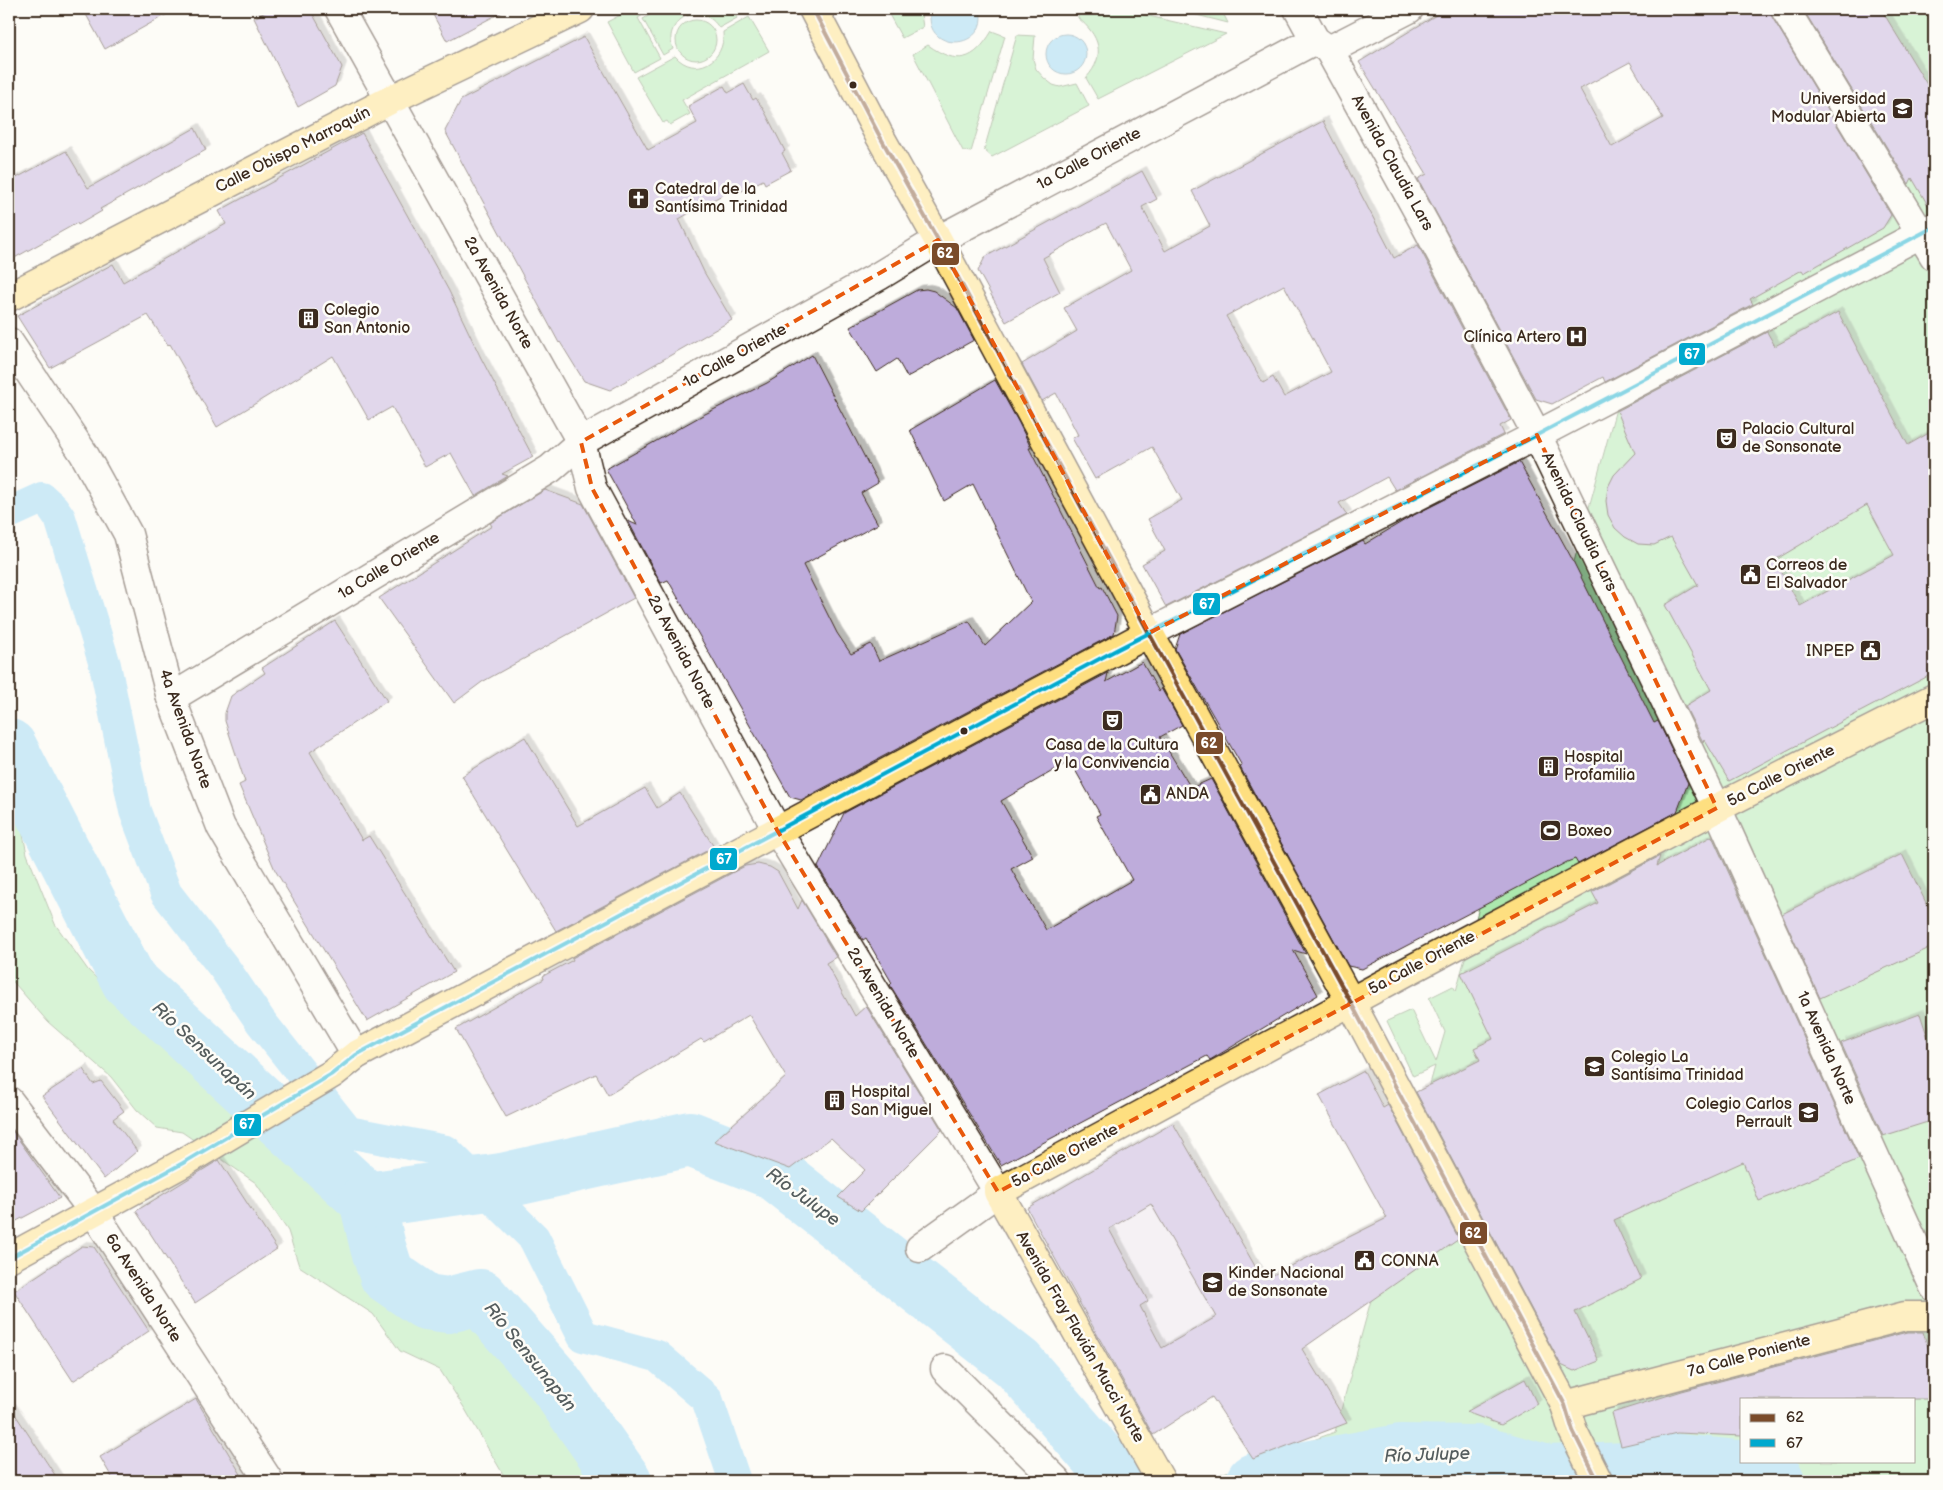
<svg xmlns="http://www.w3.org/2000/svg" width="1943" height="1490" font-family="'Balsamiq Sans',sans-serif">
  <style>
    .built { fill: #eae4ef }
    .green { fill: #ace8ae; stroke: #748966; fill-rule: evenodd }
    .water { fill: #92d5f4; stroke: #6f919e }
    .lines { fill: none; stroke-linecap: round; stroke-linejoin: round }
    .canal { stroke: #92d5f4; stroke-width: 32 }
    .river { stroke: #92d5f4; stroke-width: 56 }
    .building { fill: #beacdb; stroke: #3b2a1e; fill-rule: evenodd; filter: url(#shadow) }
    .minor-casing { stroke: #3b2a1e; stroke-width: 31 }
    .major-casing { stroke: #3b2a1e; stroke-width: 31 }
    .minor { stroke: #fdfcf7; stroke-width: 28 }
    .major { stroke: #fedf80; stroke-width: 28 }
    .bus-1-casing { stroke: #fdfcf7; stroke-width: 8 }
    .bus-2-casing { stroke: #fdfcf7; stroke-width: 8 }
    .bus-1 { stroke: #7a4b2a; stroke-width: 4 }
    .bus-2 { stroke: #00a9ce; stroke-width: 4 }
    .marked { fill: none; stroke: #e8590c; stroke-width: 4; stroke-dasharray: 10 6; stroke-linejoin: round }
    .bus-dot { fill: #3b2a1e; stroke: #fdfcf7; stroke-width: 2 }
    .labels { text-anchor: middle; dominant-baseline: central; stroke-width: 5; stroke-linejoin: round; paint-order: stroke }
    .poi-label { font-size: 16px; fill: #3b2a1e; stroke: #fdfcf7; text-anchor: start }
    .street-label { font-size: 16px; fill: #3b2a1e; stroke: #fdfcf7 }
    .water-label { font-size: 18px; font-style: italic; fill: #555d5e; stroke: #fdfcf7 }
    .line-badge { stroke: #fdfcf7; stroke-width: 2 }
    .badge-label { font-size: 14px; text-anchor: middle; font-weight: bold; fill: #fff }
  </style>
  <defs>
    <filter id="shadow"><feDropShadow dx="4.5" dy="-4.5" stdDeviation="0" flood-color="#0004"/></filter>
  </defs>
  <rect width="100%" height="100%" fill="#fdfcf7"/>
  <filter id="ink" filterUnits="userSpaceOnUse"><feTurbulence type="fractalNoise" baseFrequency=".02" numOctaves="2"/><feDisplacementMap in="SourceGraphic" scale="10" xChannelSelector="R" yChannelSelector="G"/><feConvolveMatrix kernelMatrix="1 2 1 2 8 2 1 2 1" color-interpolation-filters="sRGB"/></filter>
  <g filter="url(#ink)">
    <!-- built -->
    <path class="built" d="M1173,1123L1300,1344L1221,1391L1153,1435L1027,1208Z"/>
    <!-- green -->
    <g class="green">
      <path d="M632,9H654L638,18L660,58L634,72L607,22Z"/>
      <path d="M660,9H679L684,17C672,25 668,36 673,49L663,55L643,19Z"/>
      <path d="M683,9H732L737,18L719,28C712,16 700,12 687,16Z"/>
      <path d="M886,9H922L921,14L923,27L902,38Z"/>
      <path d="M1079,9H1119L1226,34L1098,99L1086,78C1107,55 1099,35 1078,18Z"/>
      <path d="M1173,9H1221L1228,23Z"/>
      <path d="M1726,9H1934V1481H1202L1335,1432L1435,1066L1413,1076L1387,1021L1411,1010L1436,1062L1445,1032L1429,998L1453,986L1456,991ZM1742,1399H1914V1461H1742Z"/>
      <path d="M749,17L769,51L682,100L690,114L670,125L667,121L663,123L636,77L675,56C695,79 726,61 723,32Z"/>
      <circle cx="696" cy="40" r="20"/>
      <path d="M992,31L1005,36L971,152L963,151L913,54L928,45C958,66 974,61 992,31Z"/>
      <path d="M1017,35L1035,36L1033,59L1036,69L1044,78L1053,85L1060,87L1077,83L1089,106L992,157L984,150Z"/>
      <path d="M9,789L17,805L27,854L55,924L88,970L143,1023L214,1086L294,1150L348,1204L359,1231L364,1270L399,1303L437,1320L465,1323L489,1333L539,1388L610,1481H507L465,1409L440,1370L400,1351L373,1314L299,1266L288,1231L256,1183L182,1132L157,1128L137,1110L111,1077L48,1022L9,977Z"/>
    </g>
    <!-- water -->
    <g class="water">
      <path d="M931,9H980C990,52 921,54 931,9Z"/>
      <circle cx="1066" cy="54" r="20"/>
    </g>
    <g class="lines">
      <!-- canal -->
      <path class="canal" d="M9,513L42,498L53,508L60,518L105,665L135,811L166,893L225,969L261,1022L348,1132L446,1151L534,1238L583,1336L657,1356L707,1399L735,1481"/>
      <!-- river -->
      <g class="river">
        <path d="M9,747L129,981L367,1200L378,1247L387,1275L426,1302L448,1305L480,1297L553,1380L624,1481"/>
        <path d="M367,1200L502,1181L690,1139L772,1171L1018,1364L1119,1481"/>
        <path d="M1254,1481L1268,1476L1400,1452L1477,1453L1547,1473L1628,1470L1670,1461L1738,1468L1777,1481"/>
      </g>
    </g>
    <!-- building -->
    <g class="building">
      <path d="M83,9H176L105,49Z"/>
      <path d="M271,9H310L342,67L335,86L298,107L254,18Z"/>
      <path d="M430,9H508L447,41Z"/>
      <path d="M1446,9H1769L1772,17L1891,215L1883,228L1804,273L1802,270L1750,299L1753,304L1605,382L1603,377L1552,404L1536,399L1418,179L1427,174L1359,62ZM1630,62L1663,118L1612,147L1580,89Z"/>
      <path d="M1803,9H1881L1934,96V211L1932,212L1912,178L1909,184Z"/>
      <path d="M584,37L648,150L697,123L688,106L724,86L728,93L744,84L753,100L756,98L765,112L785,151L782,153L791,170L765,184L763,180L736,194L733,189L679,219L704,272L732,320L610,390L584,381L560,342L559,343L445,131L461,100Z"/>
      <path d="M1323,121L1394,258L1418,245L1511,420L1500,426L1504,434L1395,490L1387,477L1339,503L1347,515L1166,607L1142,564L1165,551L1148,519L1182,500L1152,447L1095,479L1072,438L1078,435L1056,393L1042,401L1022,364L1077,331L1064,308L1131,270L1106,223L1043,258L1060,292L1006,322L978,271L985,257L1142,171L1157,199L1142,207L1165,251L1210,226L1192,191ZM1284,285L1331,372L1284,397L1273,377L1263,383L1226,316Z"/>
      <path d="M195,128L206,150L100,209L102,211L78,225L77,223L9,261V182L66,151L88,188Z"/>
      <path d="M362,133L449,291L481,358L533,457L502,474L508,476L475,496L451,453L425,467L392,407L369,420L333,356L217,427L170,344L168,346L148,315L50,368L17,316L113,264L123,282L226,224L219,211Z"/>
      <path d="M926,289L934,291L957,308L974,340L907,377L897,359L877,372L850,327L917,290Z"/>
      <path d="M1838,312L1908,445L1934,430V673L1729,781L1704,739L1703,742L1685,706L1711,690L1665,605L1698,585L1671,537L1654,545L1638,544L1625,537L1615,528L1608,515L1606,501L1608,487L1614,475L1635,453L1617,411L1767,332L1775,346ZM1867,505L1894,555L1800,606L1775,560Z"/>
      <path d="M812,355L878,483L861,493L878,524L803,565L837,633L851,654L871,644L879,661L969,621L985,646L1031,602L973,484L944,501L910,430L995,380L1019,423L1031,448H1029L1100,588L1102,587L1117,616L1114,634L801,800L790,797L668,580L661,583L628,521L637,525L606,469L701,416L767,383Z"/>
      <path d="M1519,462L1571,557L1654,723L1658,721L1688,783L1677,812L1578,864L1575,859L1567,862L1362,969L1348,966L1240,767L1242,766L1175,649L1180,634L1363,541L1365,544L1410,517Z"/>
      <path d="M545,490L583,504L634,598L482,682L454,703L379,598L492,526L490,523Z"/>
      <path d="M335,621L387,701L310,752L362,840L369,836L454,972L367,1021L275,870L239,785L245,782L225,721V713L231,696L265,673L262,668Z"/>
      <path d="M1142,662L1159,692L1161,688L1182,725L1160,737L1191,788L1211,779L1306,954L1293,950L1318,995L1210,1060L1207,1056L1001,1165L890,985L892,983L866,938L863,940L818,867L844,813L1108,673L1106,682ZM1070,761L1100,814L1096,816L1132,880L1046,930L1011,869L1033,857L1001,801Z"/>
      <path d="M525,737L578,826L645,788L657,808L680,793L714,847L556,931L462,776Z"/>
      <path d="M1712,836L1859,1159L1759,1201L1743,1162L1614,1220L1641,1279L1575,1312L1599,1361L1574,1371L1561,1365L1416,1092L1480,1060L1474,1048L1493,1039L1461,973L1598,903L1592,892L1660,856L1657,866Z"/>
      <path d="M1902,854L1934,919V946L1820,998L1782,914Z"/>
      <path d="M758,864L770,867L778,872L798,909L802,900L836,957L826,963L855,1016L866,1006L942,1130L861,1211L838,1197L865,1170L831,1138L790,1169L714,1141L786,1077L749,1015L704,1042L701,1039L608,1095L596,1074L506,1117L456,1029L544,979L543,976L573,960L572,958L745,866Z"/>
      <path d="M1920,1014L1934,1056V1120L1883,1136L1841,1043Z"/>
      <path d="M83,1069L93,1084L101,1081L124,1111L113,1119L137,1151L104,1179L42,1096Z"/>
      <path d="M1364,1071L1383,1108L1388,1105L1459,1239L1302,1349L1347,1423L1253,1459L1212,1397L1153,1435L1027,1208L1173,1123L1263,1280L1387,1218L1319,1095ZM1151,1204L1216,1317L1162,1348L1140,1306L1148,1301L1109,1229Z"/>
      <path d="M9,1126L60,1198L9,1225Z"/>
      <path d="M219,1160L277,1249L195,1303L136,1211Z"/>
      <path d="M82,1246L94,1247L149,1331L73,1381L14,1291Z"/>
      <path d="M1907,1332H1923L1934,1365V1399H1742V1436L1677,1433L1621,1446L1612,1413L1682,1391Z"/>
      <path d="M1525,1379L1537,1404L1501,1425L1466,1412Z"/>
      <path d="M196,1399L245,1481H114L100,1457Z"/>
      <path d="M9,1405L59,1481H9Z"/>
    </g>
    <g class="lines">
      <defs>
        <g id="minor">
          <path d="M339,9L581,442L592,488L777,830L998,1192L920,1248"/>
          <path d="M1298,9L1315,40L1329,50L1426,226L1537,435L1717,808L1934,1287"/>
          <path d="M1785,9L1934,256"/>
          <path d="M1329,50L1409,9"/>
          <path d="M9,342L84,454L128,534L171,698L221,827L356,1055"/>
          <path d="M1149,633L1537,435L1934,227"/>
          <path d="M171,698L550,469L581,442L879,276L938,240L1315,40"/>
          <path d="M9,1101L93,1211L269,1481"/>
          <path d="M945,1369L1057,1481"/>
        </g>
        <g id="major">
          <path d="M813,9L878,133L938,240L1149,633L1350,1001L1565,1405L1573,1431L1598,1481"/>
          <path d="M9,297L390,100L580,9"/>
          <path d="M9,1258L183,1163L332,1074L356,1055L1149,633"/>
          <path d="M1565,1405L1905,1316H1934"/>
          <path d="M1161,1481L998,1192L1404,973L1717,808L1934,698"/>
        </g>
      </defs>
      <!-- minor casing -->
      <use href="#minor" class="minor-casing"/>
      <!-- major casing -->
      <use href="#major" class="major-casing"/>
      <!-- minor -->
      <use href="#minor" class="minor"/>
      <!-- major -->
      <use href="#major" class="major"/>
      <defs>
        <path id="bus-1" d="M813,9L878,133L938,240L1149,633L1350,1001L1565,1405L1573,1431L1598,1481"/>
        <path id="bus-2" d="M9,1258L183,1163L332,1074L356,1055L1118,649L1537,435L1934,227"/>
      </defs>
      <!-- bus-1 casing -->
      <use href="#bus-1" class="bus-1-casing"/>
      <!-- bus-2 casing -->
      <use href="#bus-2" class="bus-2-casing"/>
      <!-- bus-1 -->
      <use href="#bus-1" class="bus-1"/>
      <!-- bus-2 -->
      <use href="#bus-2" class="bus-2"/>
    </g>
  </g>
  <!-- marked area -->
  <path d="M0 0H1943V1490H0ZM938,240L1149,633L1537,435L1717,808L998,1192L777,830L592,488L581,442Z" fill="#fdfcf7" fill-opacity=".55" fill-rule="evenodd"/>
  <path class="marked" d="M938,240L1149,633L1537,435L1717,808L998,1192L777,830L592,488L581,442Z"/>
  <!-- icons -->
  <defs>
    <symbol id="university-square" viewBox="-11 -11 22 22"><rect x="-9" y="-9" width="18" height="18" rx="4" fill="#3b2a1e" stroke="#fdfcf7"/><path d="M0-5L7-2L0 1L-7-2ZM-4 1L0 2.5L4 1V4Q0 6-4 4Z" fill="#fff"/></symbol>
    <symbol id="church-square" viewBox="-11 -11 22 22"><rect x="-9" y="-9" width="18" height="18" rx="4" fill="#3b2a1e" stroke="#fdfcf7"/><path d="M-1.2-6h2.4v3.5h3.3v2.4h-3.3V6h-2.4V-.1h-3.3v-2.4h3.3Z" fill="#fff"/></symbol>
    <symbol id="building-square" viewBox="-11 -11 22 22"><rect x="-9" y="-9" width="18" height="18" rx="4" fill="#3b2a1e" stroke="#fdfcf7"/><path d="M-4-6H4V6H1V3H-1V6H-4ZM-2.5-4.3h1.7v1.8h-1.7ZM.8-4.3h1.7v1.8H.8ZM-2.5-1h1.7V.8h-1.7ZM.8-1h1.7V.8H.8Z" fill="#fff"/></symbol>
    <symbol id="hospital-square" viewBox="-11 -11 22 22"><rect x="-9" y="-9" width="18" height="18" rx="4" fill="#3b2a1e" stroke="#fdfcf7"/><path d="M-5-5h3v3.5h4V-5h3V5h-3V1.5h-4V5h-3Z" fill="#fff"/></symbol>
    <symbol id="theatre-square" viewBox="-11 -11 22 22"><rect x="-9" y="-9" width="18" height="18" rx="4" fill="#3b2a1e" stroke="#fdfcf7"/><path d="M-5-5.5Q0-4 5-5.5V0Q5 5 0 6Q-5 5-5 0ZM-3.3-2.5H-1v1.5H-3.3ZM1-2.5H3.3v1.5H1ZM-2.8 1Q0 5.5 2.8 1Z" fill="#fff"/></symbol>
    <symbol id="civic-square" viewBox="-11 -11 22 22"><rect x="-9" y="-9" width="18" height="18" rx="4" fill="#3b2a1e" stroke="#fdfcf7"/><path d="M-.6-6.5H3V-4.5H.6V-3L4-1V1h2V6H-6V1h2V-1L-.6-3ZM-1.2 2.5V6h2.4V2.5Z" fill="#fff"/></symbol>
    <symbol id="stadium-square" viewBox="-11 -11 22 22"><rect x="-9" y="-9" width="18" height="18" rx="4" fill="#3b2a1e" stroke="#fdfcf7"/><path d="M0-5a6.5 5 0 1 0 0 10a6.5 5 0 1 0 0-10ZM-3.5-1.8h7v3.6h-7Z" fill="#fff"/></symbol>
    <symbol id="school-square" viewBox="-11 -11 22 22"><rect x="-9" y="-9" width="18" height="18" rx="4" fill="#3b2a1e" stroke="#fdfcf7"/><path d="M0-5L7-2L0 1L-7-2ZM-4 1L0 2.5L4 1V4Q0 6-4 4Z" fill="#fff"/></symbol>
  </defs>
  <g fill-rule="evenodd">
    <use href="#university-square" x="1890" y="96" width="25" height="25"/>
    <use href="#church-square" x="626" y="186" width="25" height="25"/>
    <use href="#building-square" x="296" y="306" width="25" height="25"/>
    <use href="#hospital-square" x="1564" y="324" width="25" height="25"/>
    <use href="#theatre-square" x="1714" y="426" width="25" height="25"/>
    <use href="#civic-square" x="1738" y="562" width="25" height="25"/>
    <use href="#civic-square" x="1858" y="638" width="25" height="25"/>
    <use href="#theatre-square" x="1100" y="708" width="25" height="25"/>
    <use href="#building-square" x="1536" y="754" width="25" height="25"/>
    <use href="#civic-square" x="1138" y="782" width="25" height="25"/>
    <use href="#stadium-square" x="1538" y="818" width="25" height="25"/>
    <use href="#school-square" x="1582" y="1054" width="25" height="25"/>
    <use href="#building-square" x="822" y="1088" width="25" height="25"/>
    <use href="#school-square" x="1796" y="1100" width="25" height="25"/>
    <use href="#civic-square" x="1352" y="1248" width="25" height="25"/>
    <use href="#school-square" x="1200" y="1270" width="25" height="25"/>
  </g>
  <!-- markers -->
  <g class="bus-dot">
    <circle cx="853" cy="85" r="4.5"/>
    <circle cx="964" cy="731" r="4.5"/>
  </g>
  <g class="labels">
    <!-- poi labels -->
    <g class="poi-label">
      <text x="1886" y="99" text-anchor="end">Universidad<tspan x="1886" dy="18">Modular Abierta</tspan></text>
      <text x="655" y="189">Catedral de la<tspan x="655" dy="18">Santísima Trinidad</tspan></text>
      <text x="324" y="310">Colegio<tspan x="324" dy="18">San Antonio</tspan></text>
      <text x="1561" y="337" text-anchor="end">Clínica Artero</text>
      <text x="1742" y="429">Palacio Cultural<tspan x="1742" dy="18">de Sonsonate</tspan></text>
      <text x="1766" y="565">Correos de<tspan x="1766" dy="18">El Salvador</tspan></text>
      <text x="1854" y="651" text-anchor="end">INPEP</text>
      <text x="1112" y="745" text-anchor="middle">Casa de la Cultura<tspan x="1112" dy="18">y la Convivencia</tspan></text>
      <text x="1564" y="757">Hospital<tspan x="1564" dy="18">Profamilia</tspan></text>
      <text x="1166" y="794">ANDA</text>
      <text x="1567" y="831">Boxeo</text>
      <text x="1611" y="1057">Colegio La<tspan x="1611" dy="18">Santísima Trinidad</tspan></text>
      <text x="851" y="1092">Hospital<tspan x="851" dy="18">San Miguel</tspan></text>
      <text x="1792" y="1104" text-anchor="end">Colegio Carlos<tspan x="1792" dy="18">Perrault</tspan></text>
      <text x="1381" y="1261">CONNA</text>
      <text x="1228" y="1273">Kinder Nacional<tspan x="1228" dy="18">de Sonsonate</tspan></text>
    </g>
    <!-- street labels -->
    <g class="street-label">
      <text transform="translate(293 150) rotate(-27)">Calle Obispo Marroquín</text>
      <text transform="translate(1089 159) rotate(-28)">1a Calle Oriente</text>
      <text transform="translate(1392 163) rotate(61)">Avenida Claudia Lars</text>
      <text transform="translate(498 293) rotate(61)">2a Avenida Norte</text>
      <text transform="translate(735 356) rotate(-29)">1a Calle Oriente</text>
      <text transform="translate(1579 522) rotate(64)">Avenida Claudia Lars</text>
      <text transform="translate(389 566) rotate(-31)">1a Calle Oriente</text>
      <text transform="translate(681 652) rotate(62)">2a Avenida Norte</text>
      <text transform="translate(185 729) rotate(70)">4a Avenida Norte</text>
      <text transform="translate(1781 776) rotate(-27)">5a Calle Oriente</text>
      <text transform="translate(1422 963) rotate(-28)">5a Calle Oriente</text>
      <text transform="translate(883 1003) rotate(59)">2a Avenida Norte</text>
      <text transform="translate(1826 1048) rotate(66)">1a Avenida Norte</text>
      <text transform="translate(1065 1156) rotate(-28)">5a Calle Oriente</text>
      <text transform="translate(143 1288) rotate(57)">6a Avenida Norte</text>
      <text transform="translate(1080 1337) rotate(60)">Avenida Fray Flavián Mucci Norte</text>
      <text transform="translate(1749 1356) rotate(-15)">7a Calle Poniente</text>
    </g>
    <!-- water labels -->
    <g class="water-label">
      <text transform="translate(204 1051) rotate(43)">Río Sensunapán</text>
      <text transform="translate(803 1197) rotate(36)">Río Julupe</text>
      <text transform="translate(530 1357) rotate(51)">Río Sensunapán</text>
      <text transform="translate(1427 1455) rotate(-2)">Río Julupe</text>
    </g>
  </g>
  <g class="line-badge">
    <rect x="931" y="242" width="29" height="24" rx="5" fill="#7a4b2a"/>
    <rect x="1678" y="342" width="28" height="24" rx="5" fill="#00a9ce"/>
    <rect x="1192" y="592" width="29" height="24" rx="5" fill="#00a9ce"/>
    <rect x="1195" y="731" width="29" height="24" rx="5" fill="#7a4b2a"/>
    <rect x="709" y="847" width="29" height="24" rx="5" fill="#00a9ce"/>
    <rect x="233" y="1113" width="29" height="24" rx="5" fill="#00a9ce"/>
    <rect x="1459" y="1221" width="29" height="24" rx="5" fill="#7a4b2a"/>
  </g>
  <g class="badge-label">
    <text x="945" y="258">62</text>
    <text x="1692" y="359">67</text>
    <text x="1207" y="609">67</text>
    <text x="1209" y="748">62</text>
    <text x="724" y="864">67</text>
    <text x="247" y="1129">67</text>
    <text x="1473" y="1238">62</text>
  </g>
  <!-- margin -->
  <rect width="1943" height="1490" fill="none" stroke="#fdfcf7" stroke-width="30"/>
  <rect x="15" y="15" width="1913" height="1460" fill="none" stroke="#3b2a1e" stroke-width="2" filter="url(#ink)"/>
  <!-- legend -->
  <rect x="1740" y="1398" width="175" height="65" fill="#fdfcf7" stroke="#afa8a0"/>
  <rect x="1750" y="1414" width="25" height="8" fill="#7a4b2a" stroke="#afa8a0"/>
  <text x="1786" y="1422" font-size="15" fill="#3b2a1e">62</text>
  <rect x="1750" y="1439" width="25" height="8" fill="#00a9ce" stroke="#afa8a0"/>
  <text x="1786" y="1448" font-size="15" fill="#3b2a1e">67</text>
</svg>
